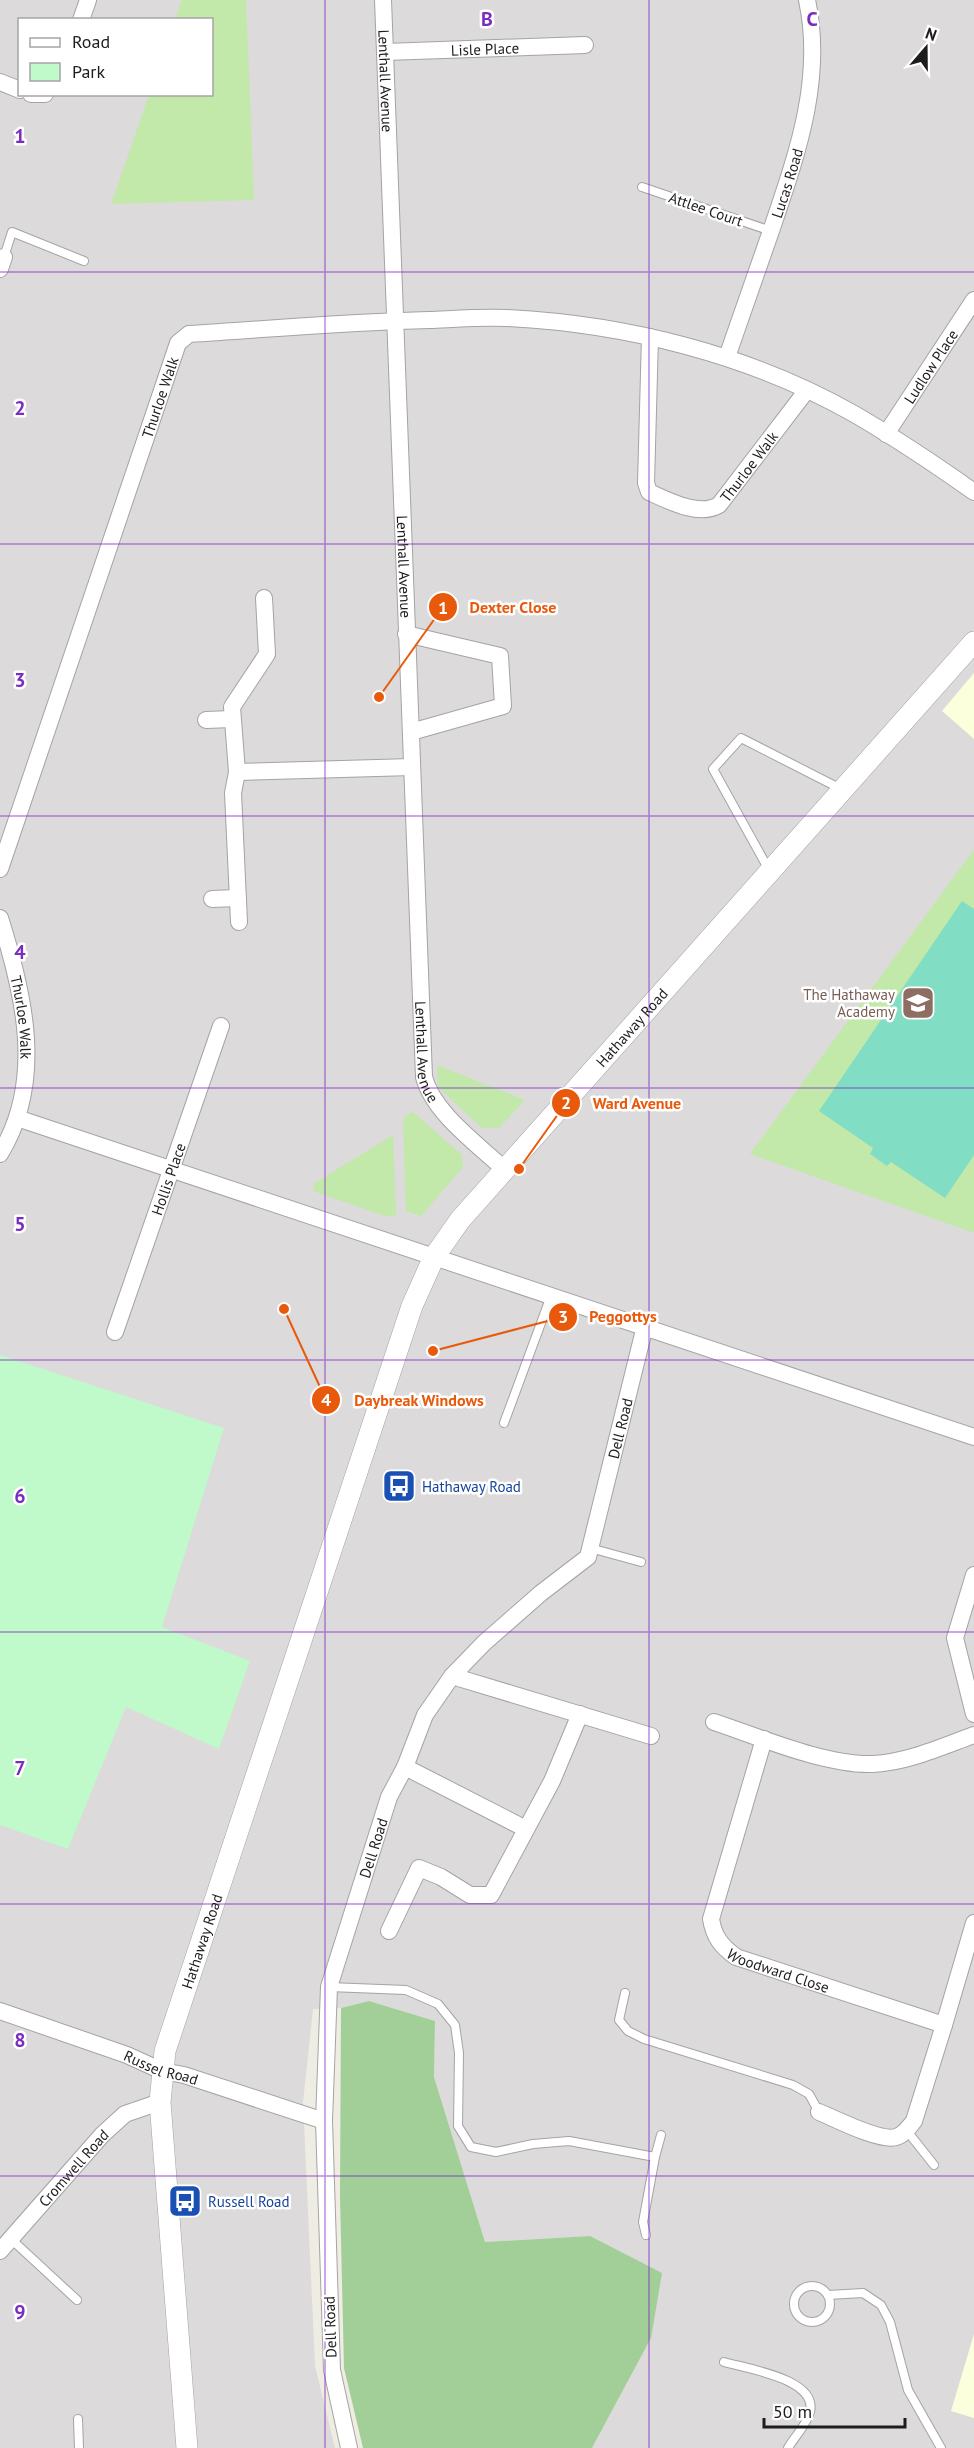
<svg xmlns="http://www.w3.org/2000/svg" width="974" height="2448" font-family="'PT Sans',sans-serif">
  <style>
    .residential { fill: #dcdada; fill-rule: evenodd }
    .education { fill: #fbffdc }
    .grass { fill: #c2e9a9 }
    .forest { fill: #a2ce98 }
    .park { fill: #c0f9ca }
    .pitch { fill: #81ddc3 }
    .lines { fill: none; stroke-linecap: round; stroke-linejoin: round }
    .service-casing { stroke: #a4a4a4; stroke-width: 10 }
    .minor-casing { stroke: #a4a4a4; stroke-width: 18 }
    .tertiary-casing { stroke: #a4a4a4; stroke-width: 22 }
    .service { stroke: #fff; stroke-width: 8 }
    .minor { stroke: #fff; stroke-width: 16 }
    .tertiary { stroke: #fff; stroke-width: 21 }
    .grid { fill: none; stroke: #7b2cbf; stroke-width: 1.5; stroke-opacity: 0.55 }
    .labels { text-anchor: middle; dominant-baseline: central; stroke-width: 5; stroke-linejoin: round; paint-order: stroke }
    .street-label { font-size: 15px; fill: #1d1d1d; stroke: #fff }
    .education-label { font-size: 15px; fill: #785e54; stroke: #fff; text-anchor: end }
    .transit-label { font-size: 15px; fill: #164399; stroke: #fff; text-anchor: start }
    .grid-label { font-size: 20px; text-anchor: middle; font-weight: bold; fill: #7b2cbf; stroke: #fff; stroke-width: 5; stroke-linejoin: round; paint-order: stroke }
    .leader { fill: none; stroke: #e8590c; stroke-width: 2 }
    .callout-dot { fill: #e8590c; stroke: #fff; stroke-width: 2 }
    .mark-label { font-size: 18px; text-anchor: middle; font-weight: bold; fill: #fff }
    .callout-label { font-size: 16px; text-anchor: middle; font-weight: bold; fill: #e8590c; stroke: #fff; stroke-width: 5; stroke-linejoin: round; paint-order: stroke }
  </style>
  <rect width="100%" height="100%" fill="#efece3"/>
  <!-- residential -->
  <path class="residential" d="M0,0H974V2448H592L651,2338L590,2236L485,2242L434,2077L435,2021L369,2001L341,2008L313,2009L303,2102L315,2366L335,2448H0ZM20,20H212V94H20Z"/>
  <!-- education -->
  <g class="education">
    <path d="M974,673V739L942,711Z"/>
    <path d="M974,2334V2418L951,2411Z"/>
  </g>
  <!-- grass -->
  <g class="grass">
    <path d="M182,0H246L254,200L111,204L149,95L212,94V20L175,19Z"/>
    <path d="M973,851L974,852V1233L750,1154Z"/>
    <path d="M437,1065L525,1100L499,1128H482L438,1087Z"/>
    <path d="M413,1112L462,1155L463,1167L421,1216L406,1211L403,1121L405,1116Z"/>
    <path d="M393,1135L396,1215L385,1216L313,1191L315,1183Z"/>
  </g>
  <!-- forest -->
  <path class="forest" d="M369,2001L435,2021L434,2077L485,2242L590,2236L662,2273L651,2338L592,2448H363L344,2368L340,2197L341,2008Z"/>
  <!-- park -->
  <path class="park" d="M0,1355L224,1428L162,1627L250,1661L219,1749L126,1707L68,1849L0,1825Z"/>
  <!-- pitch -->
  <path class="pitch" d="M962,901L974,909V1155L945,1198L891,1162L887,1166L870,1154L873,1148L819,1111Z"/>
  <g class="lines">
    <defs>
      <g id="service">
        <path d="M642,187L771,231"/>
        <path d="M4,257L12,232L84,261"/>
        <path d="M769,870L713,769L741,738L843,790"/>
        <path d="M504,1423L551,1296"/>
        <path d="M590,1548L641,1562"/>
        <path d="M329,1987L406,1990L438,2004L455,2025L459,2053L458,2126L471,2147L496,2152L533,2144L569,2141L655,2157L643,2222L646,2235"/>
        <path d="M625,1993L619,2020L628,2031L644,2039L793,2085L809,2094L819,2112"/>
        <path d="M907,2131L934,2165"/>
        <path d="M655,2157L661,2135"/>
        <path d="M11,2239L77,2300"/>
        <circle cx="812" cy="2304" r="18"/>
        <path d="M828,2295L863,2293L881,2305L890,2322L908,2390L941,2448"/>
        <path d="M724,2362C748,2369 818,2379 810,2412C806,2426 795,2436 788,2448"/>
        <path d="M78,2419L79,2448"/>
      </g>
      <g id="minor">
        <path id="s1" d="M383,0L424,1077C433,1113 479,1145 506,1171"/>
        <path d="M81,20L88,0"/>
        <path id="s2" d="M385,52L585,45"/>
        <path d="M0,82L20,90"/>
        <path d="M31,94H45"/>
        <path d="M0,269L4,257"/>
        <path id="s3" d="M650,337L646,483L649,492C669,501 699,517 719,505L807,390"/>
        <path id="s4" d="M727,357C742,314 757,271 772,228C797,154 824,79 807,0"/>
        <path id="s5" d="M886,434L974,300"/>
        <path d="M264,598L267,654L232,707L237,772L412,767"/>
        <path d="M406,634L500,656L503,706L411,732"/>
        <path d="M206,720L232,719"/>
        <path d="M237,772L233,793L239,922"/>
        <path id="s6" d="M0,869L178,343L189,334C269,329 349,322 429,320C454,319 481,317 506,318C627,324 751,355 856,415C897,439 936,465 974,492"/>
        <path d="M212,899L238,898"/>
        <path id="s7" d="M0,918C24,994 45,1081 0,1154"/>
        <path d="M17,1118L974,1437"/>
        <path id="s8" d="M115,1332L221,1026"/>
        <path d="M974,1575L955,1638L974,1714"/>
        <path d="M452,1676L651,1736"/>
        <path d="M714,1722C759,1737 827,1766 873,1764C908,1762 941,1747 974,1735"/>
        <path id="s9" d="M764,1739L711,1919C714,1937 721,1946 736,1957L944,2025L974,1923"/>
        <path d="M405,1767L526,1829"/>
        <path d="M389,1931L419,1868L441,1877L470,1895H491L552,1781L580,1714"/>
        <path id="s10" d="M0,2011L127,2055L162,2071L184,2075L324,2121"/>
        <path d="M819,2112C836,2119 880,2142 896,2137C904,2135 909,2127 914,2121L944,2025"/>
        <path id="s11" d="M0,2251L102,2135L125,2114L160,2102"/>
        <path id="s12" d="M349,2448L332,2370L324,2121L329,1987L389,1797L405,1767L425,1715L452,1676L484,1643L541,1593L588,1557L645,1326"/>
      </g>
      <g id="tertiary">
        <path id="s13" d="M187,2448L160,2102L165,2051L412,1306L434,1257L460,1220L974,642"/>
      </g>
    </defs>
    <!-- service casing -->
    <use href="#service" class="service-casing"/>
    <!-- minor casing -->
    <use href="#minor" class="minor-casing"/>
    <!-- tertiary casing -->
    <use href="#tertiary" class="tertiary-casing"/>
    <!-- service -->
    <use href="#service" class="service"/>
    <!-- minor -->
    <use href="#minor" class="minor"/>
    <!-- tertiary -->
    <use href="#tertiary" class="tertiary"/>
  </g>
  <!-- grid -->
  <path class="grid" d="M325,0V2448M649,0V2448M0,272H974M0,544H974M0,816H974M0,1088H974M0,1360H974M0,1632H974M0,1904H974M0,2176H974"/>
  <!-- icons -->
  <defs>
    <symbol id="school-square" viewBox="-11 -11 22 22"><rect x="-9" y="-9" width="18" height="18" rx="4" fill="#8d6e63" stroke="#fff"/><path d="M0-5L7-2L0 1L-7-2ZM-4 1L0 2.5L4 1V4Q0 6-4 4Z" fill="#fff"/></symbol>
    <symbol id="bus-square" viewBox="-11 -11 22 22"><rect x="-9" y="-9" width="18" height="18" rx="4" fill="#1a4fb4" stroke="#fff"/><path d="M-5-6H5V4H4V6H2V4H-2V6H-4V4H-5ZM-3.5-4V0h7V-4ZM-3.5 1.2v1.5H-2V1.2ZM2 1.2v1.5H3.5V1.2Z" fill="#fff"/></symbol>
  </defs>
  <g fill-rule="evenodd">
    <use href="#school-square" x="899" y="984" width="38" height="38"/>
    <use href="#bus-square" x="380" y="1467" width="38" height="38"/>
    <use href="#bus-square" x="166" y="2182" width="38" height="38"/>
  </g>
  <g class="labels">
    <!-- street labels -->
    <g class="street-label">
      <text stroke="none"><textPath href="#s2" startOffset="100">Lisle Place</textPath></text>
      <text stroke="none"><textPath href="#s1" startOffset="81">Lenthall Avenue</textPath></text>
      <text stroke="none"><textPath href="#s4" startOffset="184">Lucas Road</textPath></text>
      <text transform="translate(706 209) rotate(19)">Attlee Court</text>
      <text stroke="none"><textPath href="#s5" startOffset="81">Ludlow Place</textPath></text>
      <text stroke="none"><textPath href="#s6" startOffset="498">Thurloe Walk</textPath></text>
      <text stroke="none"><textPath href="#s3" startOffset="278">Thurloe Walk</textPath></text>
      <text stroke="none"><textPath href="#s1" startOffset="567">Lenthall Avenue</textPath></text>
      <text stroke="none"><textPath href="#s7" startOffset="102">Thurloe Walk</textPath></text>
      <text stroke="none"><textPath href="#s13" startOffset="1540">Hathaway Road</textPath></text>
      <text stroke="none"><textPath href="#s1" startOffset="1053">Lenthall Avenue</textPath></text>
      <text stroke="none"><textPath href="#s8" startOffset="162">Hollis Place</textPath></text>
      <text stroke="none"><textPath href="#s12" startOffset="1113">Dell Road</textPath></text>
      <text stroke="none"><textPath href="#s12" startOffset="609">Dell Road</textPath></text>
      <text stroke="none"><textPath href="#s13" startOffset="514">Hathaway Road</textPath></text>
      <text stroke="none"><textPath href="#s9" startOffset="279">Woodward Close</textPath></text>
      <text stroke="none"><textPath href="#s10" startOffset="171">Russel Road</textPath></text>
      <text stroke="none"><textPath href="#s11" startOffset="111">Cromwell Road</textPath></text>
      <text transform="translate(330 2327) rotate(-92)">Dell Road</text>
    </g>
    <!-- education labels -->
    <g class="education-label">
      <text x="895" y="994">The Hathaway<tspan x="895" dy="17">Academy</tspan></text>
    </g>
    <!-- transit labels -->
    <g class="transit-label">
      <text x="422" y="1486">Hathaway Road</text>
      <text x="208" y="2201">Russell Road</text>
    </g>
  </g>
  <g class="grid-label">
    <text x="487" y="26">B</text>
    <text x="812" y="26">C</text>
    <text x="20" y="143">1</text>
    <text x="20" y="415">2</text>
    <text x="20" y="687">3</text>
    <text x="20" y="959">4</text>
    <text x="20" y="1231">5</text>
    <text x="20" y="1503">6</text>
    <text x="20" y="1775">7</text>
    <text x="20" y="2047">8</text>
    <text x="20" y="2319">9</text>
  </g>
  <!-- callouts -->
  <path class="leader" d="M379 697L443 607M519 1169L566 1103M433 1351L563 1317M284 1309L326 1400"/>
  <g class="callout-dot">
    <circle cx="379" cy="697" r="6"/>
    <circle cx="519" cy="1169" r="6"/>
    <circle cx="433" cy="1351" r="6"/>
    <circle cx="284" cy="1309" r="6"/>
    <circle cx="443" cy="607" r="15"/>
    <circle cx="566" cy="1103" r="15"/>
    <circle cx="563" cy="1317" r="15"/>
    <circle cx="326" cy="1400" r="15"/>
  </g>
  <g class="mark-label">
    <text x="443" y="614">1</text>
    <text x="566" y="1109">2</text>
    <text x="563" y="1323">3</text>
    <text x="326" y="1406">4</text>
  </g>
  <g class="callout-label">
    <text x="513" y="613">Dexter Close</text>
    <text x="637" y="1109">Ward Avenue</text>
    <text x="623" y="1322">Peggottys</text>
    <text x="419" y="1406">Daybreak Windows</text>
  </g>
  <!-- legend -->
  <rect x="18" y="18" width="195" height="78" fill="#ffffff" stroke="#a5a5a5" stroke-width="1.5"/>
  <rect x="30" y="38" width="30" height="9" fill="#ffffff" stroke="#a5a5a5" stroke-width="1.5"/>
  <text x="72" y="48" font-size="18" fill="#1d1d1d">Road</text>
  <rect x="30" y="63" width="30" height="18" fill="#c0f9ca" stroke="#a5a5a5" stroke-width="1.5"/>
  <text x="72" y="78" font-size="18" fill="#1d1d1d">Park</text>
  <!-- north arrow -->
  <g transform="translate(926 48) rotate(20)" stroke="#ffffff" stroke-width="4.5" paint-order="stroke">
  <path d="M0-4.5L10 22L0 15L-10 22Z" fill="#1d1d1d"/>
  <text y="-9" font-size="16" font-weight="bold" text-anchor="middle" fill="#1d1d1d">N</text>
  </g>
  <!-- scale -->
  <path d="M764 2418v9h141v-9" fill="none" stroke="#1d1d1d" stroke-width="3"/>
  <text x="773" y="2418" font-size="18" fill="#1d1d1d" stroke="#ffffff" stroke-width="4.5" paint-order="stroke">50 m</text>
</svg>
